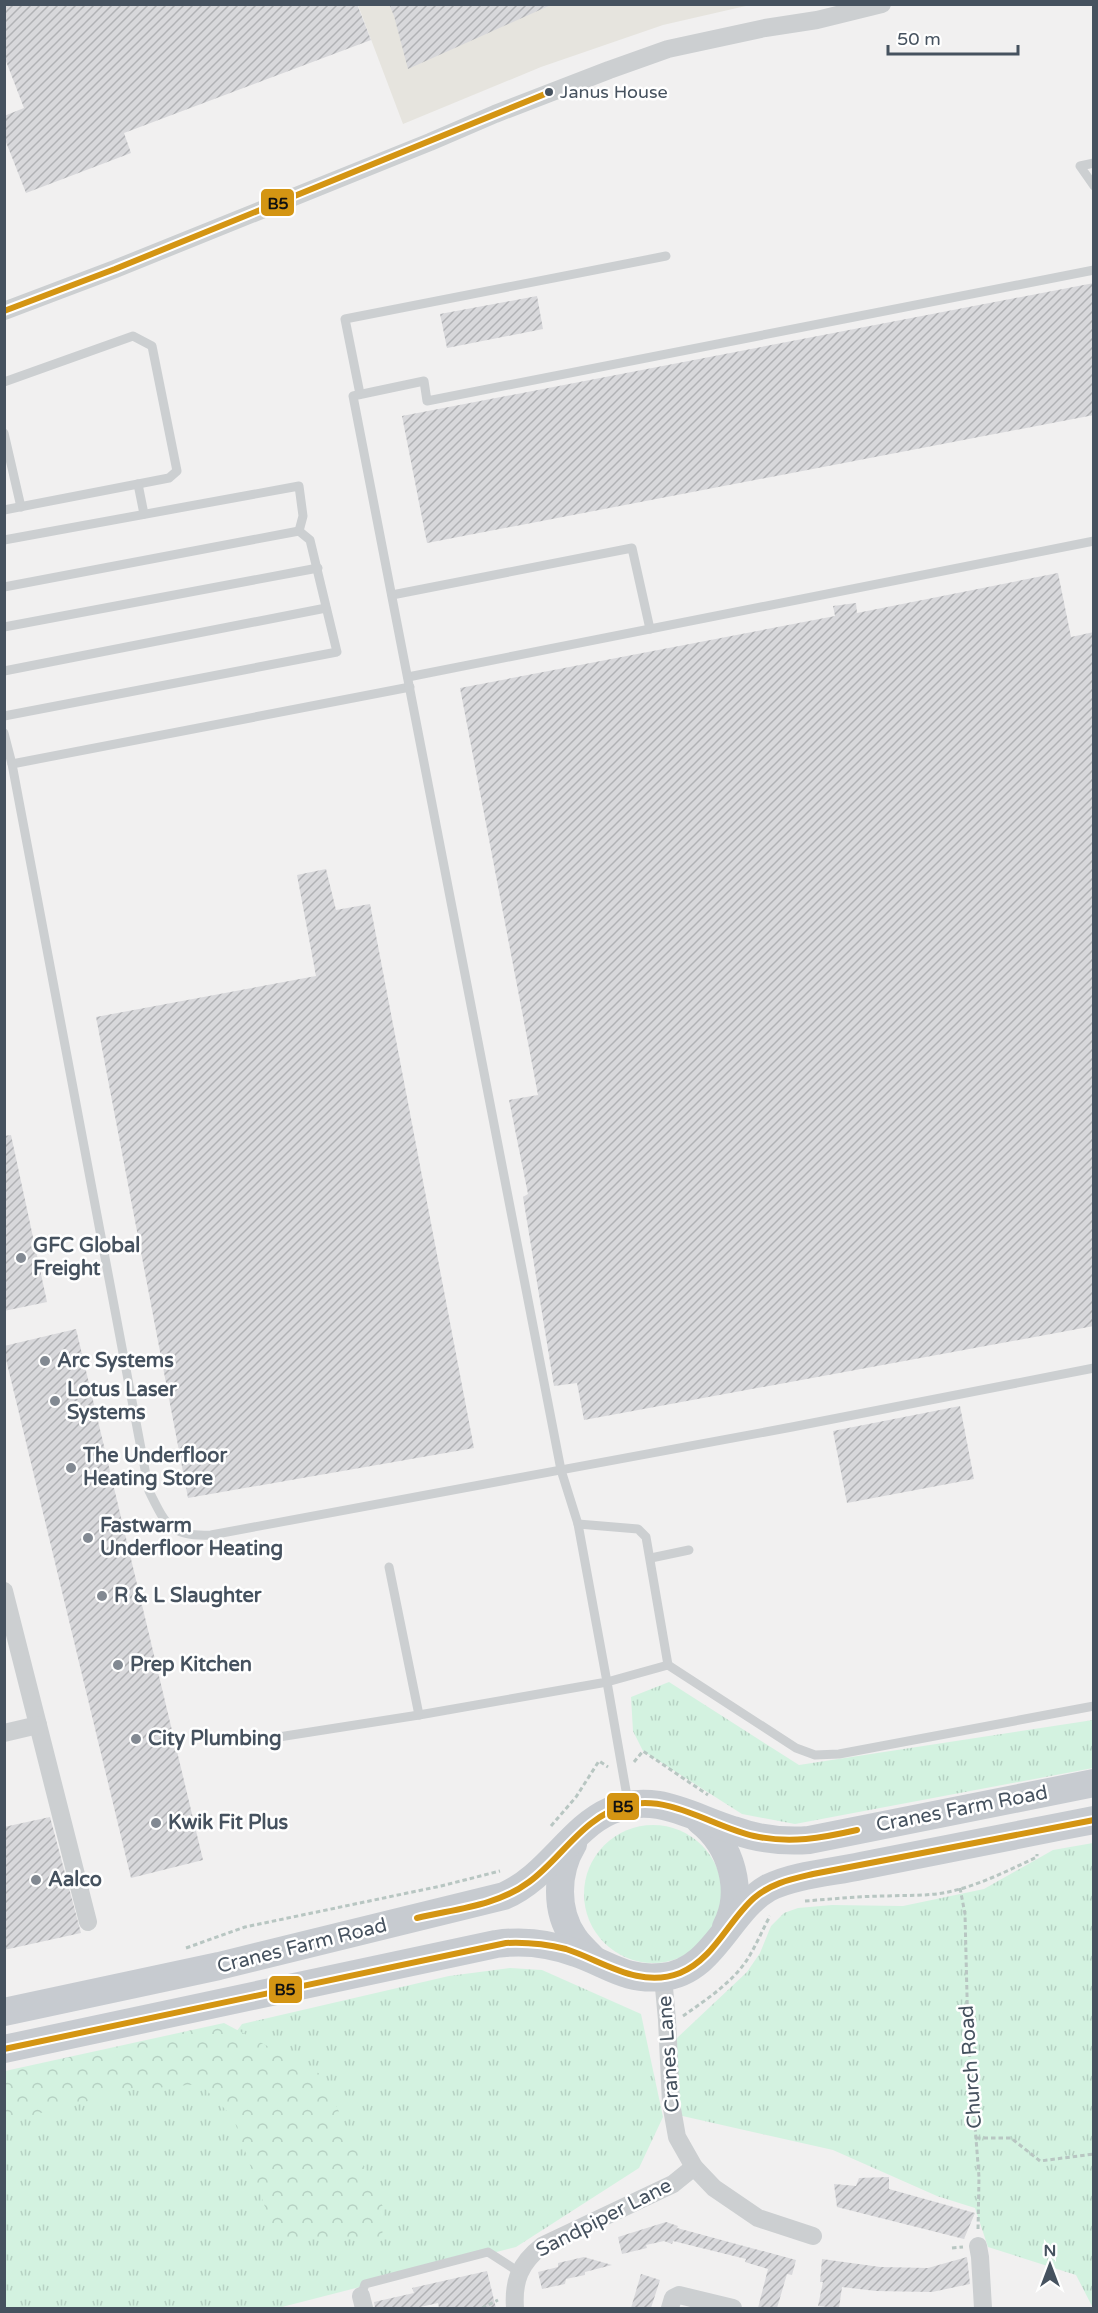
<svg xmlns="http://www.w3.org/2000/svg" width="1098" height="2313" font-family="'Varela Round',sans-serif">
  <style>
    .commercial { fill: #e6e4de }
    .grass { fill: url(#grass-tufts) }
    .forest { fill: url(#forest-crowns) }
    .building { fill: url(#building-hatch) }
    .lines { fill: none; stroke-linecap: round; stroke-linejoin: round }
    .path { stroke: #b8c6c2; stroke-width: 3; stroke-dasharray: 4.5 3; stroke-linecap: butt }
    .service { stroke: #cccfd1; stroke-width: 9 }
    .minor { stroke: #cccfd1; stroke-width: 18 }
    .primary { stroke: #c7cbd0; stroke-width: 28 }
    .bus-1-casing { stroke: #fff; stroke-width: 10 }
    .bus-1 { stroke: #d49513; stroke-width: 6 }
    .bus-dot { fill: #46525f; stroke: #fff; stroke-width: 2 }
    .poi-dot { fill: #828992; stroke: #fff; stroke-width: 2 }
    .labels { text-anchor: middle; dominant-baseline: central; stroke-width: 5; stroke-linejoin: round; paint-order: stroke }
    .bus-label { font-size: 18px; fill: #46525f; stroke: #fff; text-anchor: start }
    .poi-label { font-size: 20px; font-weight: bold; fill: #46525f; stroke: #fff; text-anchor: start }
    .street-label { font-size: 20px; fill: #46525f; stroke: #fff }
    .line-badge { stroke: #fff; stroke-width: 2 }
    .pale-badge-label { font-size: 16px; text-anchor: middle; font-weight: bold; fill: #111 }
  </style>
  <defs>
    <pattern id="grass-tufts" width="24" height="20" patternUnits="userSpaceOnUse" patternTransform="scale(1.5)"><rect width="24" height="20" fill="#d3f2e0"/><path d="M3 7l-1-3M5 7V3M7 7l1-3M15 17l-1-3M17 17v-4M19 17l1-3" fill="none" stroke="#b6d1c3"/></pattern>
    <pattern id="forest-crowns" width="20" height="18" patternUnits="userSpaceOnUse" patternTransform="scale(1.5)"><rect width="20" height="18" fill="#d3f2e0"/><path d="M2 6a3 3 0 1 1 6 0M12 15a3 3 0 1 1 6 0" fill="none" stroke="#b6d1c3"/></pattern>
    <pattern id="building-hatch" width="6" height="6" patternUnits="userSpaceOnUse" patternTransform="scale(1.5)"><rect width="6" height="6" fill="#d8d8db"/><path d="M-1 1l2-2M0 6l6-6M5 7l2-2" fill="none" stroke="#b1b2b5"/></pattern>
  </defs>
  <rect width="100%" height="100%" fill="#f1f0f0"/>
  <!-- commercial -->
  <path class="commercial" d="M358,5H750L663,25L541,67L403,124Z"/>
  <!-- grass -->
  <g class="grass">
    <path d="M669,1682L799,1765L1093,1720V1768L795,1824L742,1814L643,1751L633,1731L631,1697Z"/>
    <circle cx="653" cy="1894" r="69"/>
    <path d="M1093,1843V2308L1076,2275L988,2247L975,2208L937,2196L833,2150L678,2115L677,2038L747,1972L760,1953L771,1926L784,1913L798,1908L832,1905L903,1906L984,1889L1053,1850Z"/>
    <path d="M510,1968L542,1970L641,2014L663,2117L639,2168L516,2247L278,2308H5L4,2087L231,2039L242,2024L449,1976Z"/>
  </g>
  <!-- forest -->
  <path class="forest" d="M224,2023L322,2075L384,2209L382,2238L307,2239L276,2238L233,2117L200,2084L132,2090L5,2122V2071Z"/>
  <!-- building -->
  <g class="building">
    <path d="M4,4H357L371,40L124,133L131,153L26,193L4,137V116L24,108L4,56Z"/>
    <path d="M389,4H553L408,69L394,16Z"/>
    <path d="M1094,283V415L427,543L402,416Z"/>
    <path d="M537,296L543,329L447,348L440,314Z"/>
    <path d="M1058,573L1071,637L1094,632V1326L584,1420L577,1383L554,1386L523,1197L528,1194L509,1100L538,1095L460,688L835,616L833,606L856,603L857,613Z"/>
    <path d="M326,869L336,910L370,904L474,1448L188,1498L96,1017L316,976L297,875Z"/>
    <path d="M11,1135L47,1302L4,1311V1136Z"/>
    <path d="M76,1329L203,1860L131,1878L4,1351V1346Z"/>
    <path d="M960,1406L974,1479L847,1503L833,1431Z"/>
    <path d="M50,1817L81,1933L4,1950V1827Z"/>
    <path d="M889,2177V2189L975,2213L964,2239L837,2207L834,2184L856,2186L859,2178Z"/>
    <path d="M666,2222L678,2226L677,2228L796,2260L792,2275L787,2274L777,2308H758L768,2269L745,2262L746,2259L673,2241L672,2244L664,2241L646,2245L647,2248L622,2254L618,2237Z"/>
    <path d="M584,2257L612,2265L585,2272V2275L566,2279L565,2284L542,2289L538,2272L558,2267V2263Z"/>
    <path d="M967,2257L970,2284L932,2292L876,2291L842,2287L839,2308L818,2306L823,2282H820L822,2259L880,2267L928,2268Z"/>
    <path d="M487,2271L496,2308H439L438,2303L416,2308H375L374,2302L414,2293L412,2288Z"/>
    <path d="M641,2274L660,2280L651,2308H631Z"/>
  </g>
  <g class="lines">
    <!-- path -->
    <g class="path">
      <path d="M634,1762L643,1751L708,1795"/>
      <path d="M551,1826L576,1797L599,1761L608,1767"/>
      <path d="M960,1888L965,1914L968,2036L979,2177L978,2231"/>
      <path d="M805,1901C833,1899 860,1896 888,1896C907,1895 925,1896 943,1893C976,1887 1007,1871 1037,1857V1854"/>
      <path d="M186,1948L245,1927L441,1886L500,1871"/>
      <path d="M683,2016C707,1999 735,1981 750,1955C757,1943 763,1929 770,1916"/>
      <path d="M976,2138H1011L1040,2161L1094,2154"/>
      <path d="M952,2248L963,2247"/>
      <path d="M482,2308L498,2300"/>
    </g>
    <!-- service -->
    <g class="service">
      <path d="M1094,163L1080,166L1094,186"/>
      <path d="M4,382L133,336L152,346L177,471L169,478L4,510"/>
      <path d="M360,394L345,319L666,256"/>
      <path d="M4,433L21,507"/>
      <path d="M138,484L144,514"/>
      <path d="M4,540L299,486L303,516L299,531L310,540L337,652L4,716"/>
      <path d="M4,587L299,531"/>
      <path d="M392,595L632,548L650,629"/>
      <path d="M4,627L318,568"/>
      <path d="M4,671L326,608"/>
      <path d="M408,677L1094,541"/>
      <path d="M410,687L12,764L149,1491C166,1525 170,1537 211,1535L792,1427L1094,1368"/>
      <path d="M4,733L12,764"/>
      <path d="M578,1524L638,1529L646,1537L668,1665"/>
      <path d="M651,1558L689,1550"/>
      <path d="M389,1567L419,1715L607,1682L578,1524L561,1470L353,396L424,381L427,401L1094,270"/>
      <path d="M253,1741L419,1715"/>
      <path d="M628,1802L607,1682L668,1665L796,1748L815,1755L839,1754L1094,1706"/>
      <path d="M361,2296L365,2284L488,2252L519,2272"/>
    </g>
    <!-- minor -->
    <g class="minor">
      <path d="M4,311L115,269L430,142L495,114L609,70L668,49L765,28L817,20L882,4"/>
      <path d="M4,1591L88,1922"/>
      <path d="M4,1733L38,1725"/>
      <path d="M663,1977L667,2020L671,2103L677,2137L694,2167L714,2188L758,2218L813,2236"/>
      <path d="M978,2246L980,2257L983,2308"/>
      <path d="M361,2296L364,2308"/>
      <path d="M515,2308C513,2281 520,2263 542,2246L673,2184L694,2167"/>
      <path d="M670,2308L673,2298L679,2295L733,2308"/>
    </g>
    <!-- primary -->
    <g class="primary">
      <path d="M700,1821C731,1845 745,1891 726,1927"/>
      <path d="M573,1844C556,1872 555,1911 574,1938C579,1946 587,1952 593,1959"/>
      <path d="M4,2012L219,1966L504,1896C548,1877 571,1828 610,1811C654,1791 691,1817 733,1830C758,1839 782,1842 809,1840L1094,1783"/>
      <path d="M4,2049L496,1944C524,1940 549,1943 576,1953C608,1964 626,1981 662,1977C713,1973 728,1911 768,1888C793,1875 833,1872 861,1866C938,1851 1016,1835 1094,1820"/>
    </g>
    <defs>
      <g id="bus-1">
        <path d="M4,311L115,269L550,92"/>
        <path d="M417,1918C454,1909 497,1906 529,1882C562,1858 584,1815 628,1805C671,1795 713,1827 754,1836C790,1844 822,1838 857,1830"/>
        <path d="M4,2049L506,1943C527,1942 546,1944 566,1949C603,1961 639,1989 680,1973C714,1959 728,1921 754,1898C771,1883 792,1879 813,1874L1094,1820"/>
      </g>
    </defs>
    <!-- bus-1 casing -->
    <use href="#bus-1" class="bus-1-casing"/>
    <!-- bus-1 -->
    <use href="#bus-1" class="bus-1"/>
  </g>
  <!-- markers -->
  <circle class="bus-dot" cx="549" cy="92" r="5"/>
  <g class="poi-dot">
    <circle cx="21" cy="1258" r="6"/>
    <circle cx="45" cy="1361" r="6"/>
    <circle cx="55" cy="1401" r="6"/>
    <circle cx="71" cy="1468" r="6"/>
    <circle cx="88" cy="1538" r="6"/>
    <circle cx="102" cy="1596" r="6"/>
    <circle cx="118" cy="1665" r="6"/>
    <circle cx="136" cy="1739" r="6"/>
    <circle cx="156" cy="1823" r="6"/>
    <circle cx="36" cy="1880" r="6"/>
  </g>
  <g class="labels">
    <!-- bus labels -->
    <g class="bus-label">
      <text x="560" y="92">Janus House</text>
    </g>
    <!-- poi labels -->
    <g class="poi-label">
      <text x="33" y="1246">GFC Global<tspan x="33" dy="23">Freight</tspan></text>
      <text x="57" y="1361">Arc Systems</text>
      <text x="67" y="1390">Lotus Laser<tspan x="67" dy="23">Systems</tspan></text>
      <text x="83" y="1456">The Underfloor<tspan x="83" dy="23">Heating Store</tspan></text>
      <text x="100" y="1526">Fastwarm<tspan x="100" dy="23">Underfloor Heating</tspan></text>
      <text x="114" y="1596">R &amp; L Slaughter</text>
      <text x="130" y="1665">Prep Kitchen</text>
      <text x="148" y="1739">City Plumbing</text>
      <text x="168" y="1823">Kwik Fit Plus</text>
      <text x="48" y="1880">Aalco</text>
    </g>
    <!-- street labels -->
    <g class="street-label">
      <text transform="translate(962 1809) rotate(-11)">Cranes Farm Road</text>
      <text transform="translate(302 1946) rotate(-14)">Cranes Farm Road</text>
      <text transform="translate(669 2054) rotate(-94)">Cranes Lane</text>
      <text transform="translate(971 2067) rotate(-94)">Church Road</text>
      <text transform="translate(604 2218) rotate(-27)">Sandpiper Lane</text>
    </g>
  </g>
  <g class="line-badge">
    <rect x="260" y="188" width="35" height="29" rx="6" fill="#d49513"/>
    <rect x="606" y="1792" width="34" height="29" rx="6" fill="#d49513"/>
    <rect x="268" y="1975" width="35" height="29" rx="6" fill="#d49513"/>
  </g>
  <g class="pale-badge-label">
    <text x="278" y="209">B5</text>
    <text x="623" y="1812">B5</text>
    <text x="285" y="1995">B5</text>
  </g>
  <!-- border -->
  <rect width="1098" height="2313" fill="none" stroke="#46525f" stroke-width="12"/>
  <!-- north arrow -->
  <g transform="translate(1050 2265)" stroke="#ffffff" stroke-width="4.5" paint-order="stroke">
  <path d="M0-4.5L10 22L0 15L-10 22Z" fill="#46525f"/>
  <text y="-9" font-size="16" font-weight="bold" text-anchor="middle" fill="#46525f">N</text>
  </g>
  <!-- scale -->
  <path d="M888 45v9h130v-9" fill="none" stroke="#46525f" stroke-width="3"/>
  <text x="897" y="45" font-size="18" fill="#46525f" stroke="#ffffff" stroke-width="4.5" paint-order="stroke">50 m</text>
</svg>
